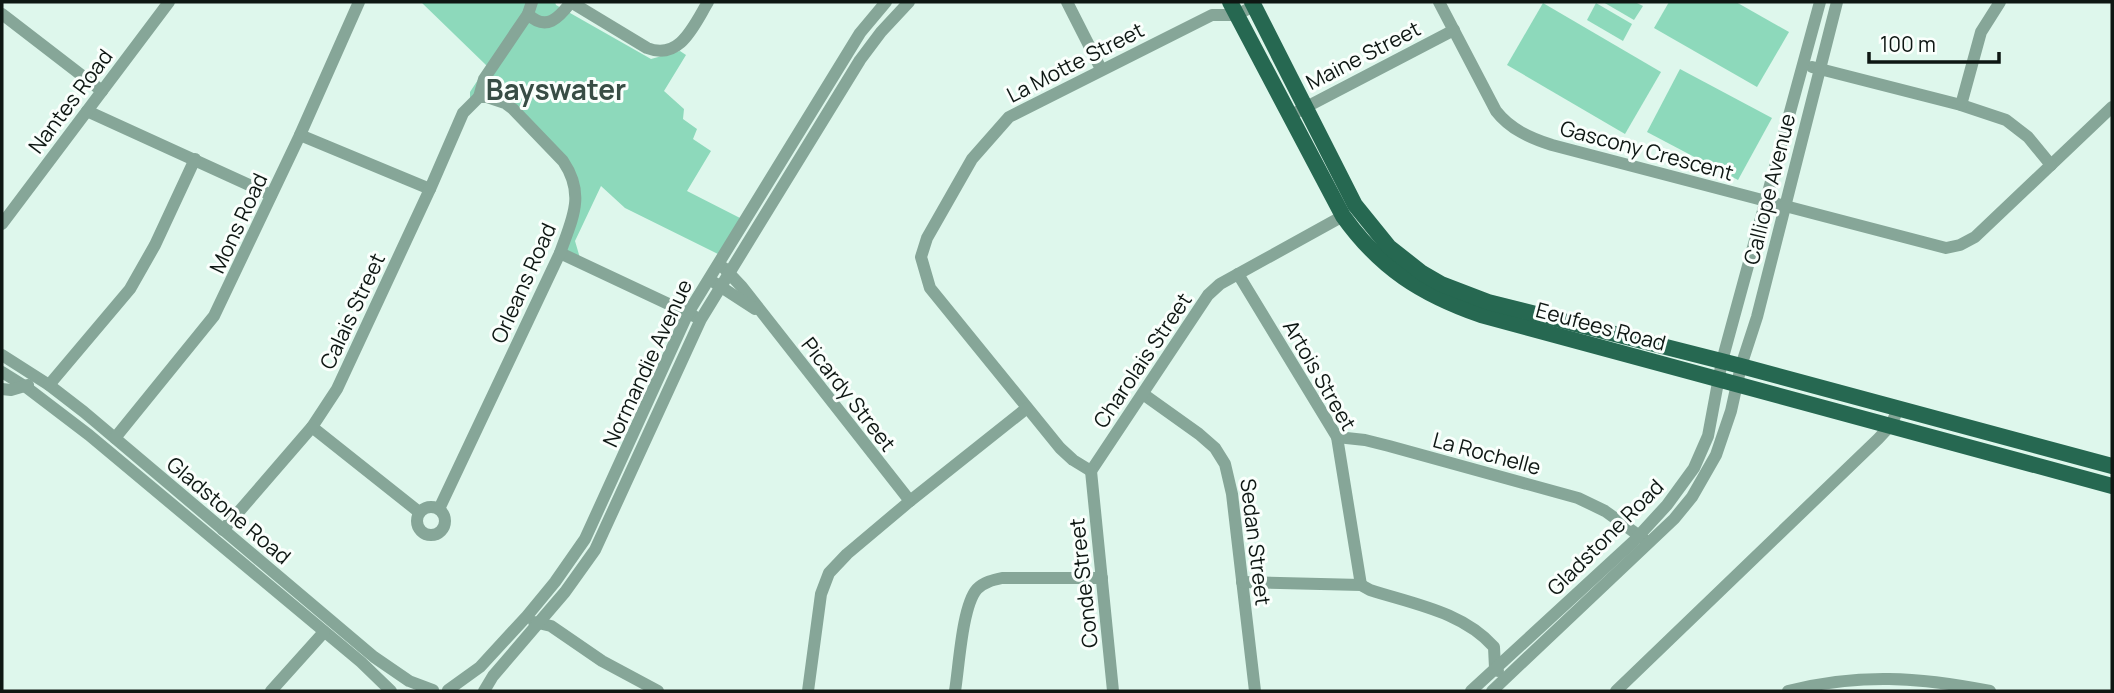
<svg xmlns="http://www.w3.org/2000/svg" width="2114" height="693" font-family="Manrope,sans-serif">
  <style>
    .green { fill: #8dd9bb }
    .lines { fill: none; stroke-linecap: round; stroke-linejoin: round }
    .minor { stroke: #86a698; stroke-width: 12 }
    .major { stroke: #266851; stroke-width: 16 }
    .labels { text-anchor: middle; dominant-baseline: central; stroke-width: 6; stroke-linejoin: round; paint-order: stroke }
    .street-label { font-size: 21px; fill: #0e1713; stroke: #fafffc }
    .district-label { font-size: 28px; font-weight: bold; fill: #384d45; stroke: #fafffc }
  </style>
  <rect width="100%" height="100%" fill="#def7ec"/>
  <!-- green -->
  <g class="green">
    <path d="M421,2H555L556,5L651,59L680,51L686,55L664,91L684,109L683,119L697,129L693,139L711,151L687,191L740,218L720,255L625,208L601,186L575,241L580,258L563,250L578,217L572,174L507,104L470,99V92L487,66Z"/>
    <path d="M1603,2H1635L1643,6L1634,20Z"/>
    <path d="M1669,2H1736L1789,32L1757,87L1654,28Z"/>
    <path d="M1543,3L1661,72L1625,134L1507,65Z"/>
    <path d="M1596,3L1632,24L1623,41L1587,20Z"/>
    <path d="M1680,69L1772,118L1738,180L1647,132Z"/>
  </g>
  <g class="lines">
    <!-- minor -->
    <g class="minor">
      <path d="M571,2L647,48C680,61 694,25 708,2"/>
      <path d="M1067,2L1101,69"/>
      <path d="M1439,2L1496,111C1510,129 1530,138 1552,145L1946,248L1960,245L1975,237L2112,107"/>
      <path d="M2,14L102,91"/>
      <path d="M528,14C546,32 559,18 571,2"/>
      <path d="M1812,67L1961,105L2006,120L2028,137L2051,165"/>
      <path d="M479,97L484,79L528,14L532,2"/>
      <path d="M1961,105L1981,32L2000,2"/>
      <path d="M87,111L271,195"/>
      <path d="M1291,115L1454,30"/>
      <path d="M300,135L430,189"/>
      <path d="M2,224L169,2"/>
      <path d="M560,253L694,316"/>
      <path d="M724,268L742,287L910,501"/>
      <path d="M1238,274L1337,437L1361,585"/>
      <path d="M715,283L755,309"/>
      <path d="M2,355L49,385L84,412L374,657L409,681L433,690"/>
      <path d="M2,372L26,387L89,435L361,662L391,691"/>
      <path d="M49,385L130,289L155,245L195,159"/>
      <path d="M2,389L11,390L28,385"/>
      <path d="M1143,394L1199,434L1215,448L1225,464L1232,494L1255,691"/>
      <path d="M312,427L419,512"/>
      <path d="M1337,437L1365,440L1389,446L1578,498L1605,511L1645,540"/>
      <path d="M115,438L214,316L300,135L359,2"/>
      <path d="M1091,471L1073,460L1060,448L930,288L921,257L927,238L972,159L1009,117L1212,15H1236L1254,6"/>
      <path d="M1091,471L1208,295L1220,284L1343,216"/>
      <path d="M1091,471L1113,691"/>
      <circle cx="431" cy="521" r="14"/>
      <path d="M223,530L312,427L337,389L430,189L463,113L479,97H487L505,103L513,109L563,161C586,195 572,219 560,253L439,509"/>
      <path d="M1242,582L1361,585L1370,590C1414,604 1463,612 1494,647L1495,668L1498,671"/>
      <path d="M534,622L551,626L602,661L658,691"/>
      <path d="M448,690L480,667L527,616L555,582L585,539L688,313L860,33L886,2"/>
      <path d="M271,691L324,632"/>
      <path d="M484,691L493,676L565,592L595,550L701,319L860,60L881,32L909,2"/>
      <path d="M808,691L821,594L829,573L847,554L910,501L1027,408"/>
      <path d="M955,691C959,667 962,606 977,589C984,582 993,580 1002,578H1102"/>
      <path d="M1471,691L1633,542L1667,505L1694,468L1708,436L1722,361L1820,2"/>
      <path d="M1492,691L1674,519L1692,497L1716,455L1731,411L1741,366L1757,317L1837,2"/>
      <path d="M1616,691L1878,439L1891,425L1898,409"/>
      <path d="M1788,691C1859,673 1919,677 1990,691"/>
    </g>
    <!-- major -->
    <g class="major">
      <path d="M1230,2L1343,216C1380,268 1421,294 1481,315L2112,486"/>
      <path d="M1252,2L1355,205L1389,247L1422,273L1441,284L1488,302L1741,366L2112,466"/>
    </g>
  </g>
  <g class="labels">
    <!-- street labels -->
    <g class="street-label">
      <text transform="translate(1363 55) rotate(-27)">Maine Street</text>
      <text transform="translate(1075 62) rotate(-27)">La Motte Street</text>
      <text transform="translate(70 101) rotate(-53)">Nantes Road</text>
      <text transform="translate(1647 150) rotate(15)">Gascony Crescent</text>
      <text transform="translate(1769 189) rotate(-76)">Calliope Avenue</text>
      <text transform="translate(238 223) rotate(-65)">Mons Road</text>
      <text transform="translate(523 283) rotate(-66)">Orleans Road</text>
      <text transform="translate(352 311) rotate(-65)">Calais Street</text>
      <text transform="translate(1601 326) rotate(15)">Eeufees Road</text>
      <text transform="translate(1142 360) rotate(-56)">Charolais Street</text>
      <text transform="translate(647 363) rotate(-65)">Normandie Avenue</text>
      <text transform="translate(1320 375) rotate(60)">Artois Street</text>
      <text transform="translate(849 394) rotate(52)">Picardy Street</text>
      <text transform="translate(1487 453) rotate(15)">La Rochelle</text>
      <text transform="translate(229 510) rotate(40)">Gladstone Road</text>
      <text transform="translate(1605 537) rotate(-45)">Gladstone Road</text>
      <text transform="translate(1256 542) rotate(83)">Sedan Street</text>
      <text transform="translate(1083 583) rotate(-96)">Conde Street</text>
    </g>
    <!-- district labels -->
    <g class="district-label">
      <text x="556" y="89">Bayswater</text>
    </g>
  </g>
  <!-- border -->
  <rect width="2114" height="693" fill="none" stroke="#0e1713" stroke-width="7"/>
  <!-- scale -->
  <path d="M1869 52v10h130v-10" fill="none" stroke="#0e1713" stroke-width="3.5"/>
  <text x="1880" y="52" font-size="21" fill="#0e1713" stroke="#fafffc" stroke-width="5" paint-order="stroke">100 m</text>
</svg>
